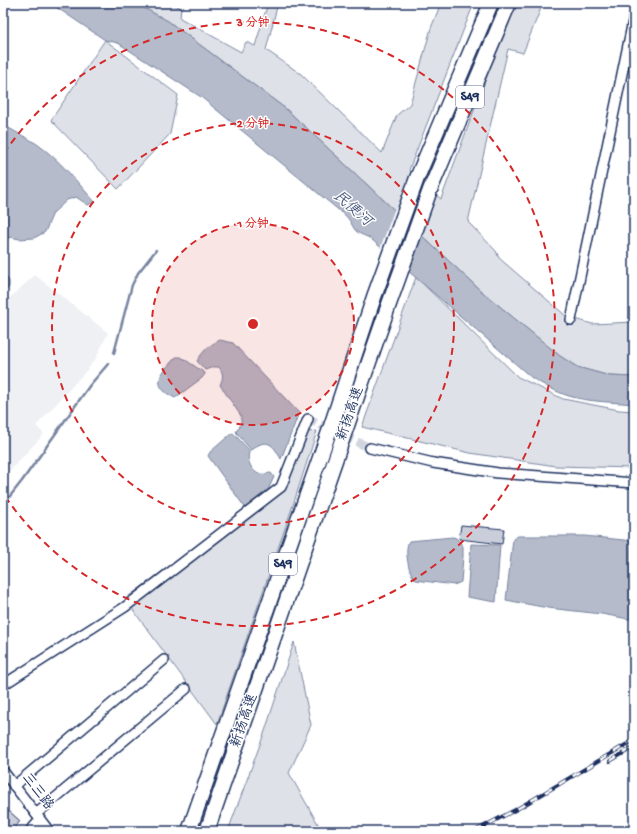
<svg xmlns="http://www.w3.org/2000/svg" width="637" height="834" font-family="'Gochi Hand','LXGW WenKai TC',sans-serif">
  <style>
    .built { fill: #eff0f4 }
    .green { fill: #dee1e7; stroke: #7c88a2 }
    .water { fill: #b5bbca; stroke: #77839f }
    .pier { fill: #fff }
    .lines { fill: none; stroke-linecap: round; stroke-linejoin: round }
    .stream { stroke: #77839f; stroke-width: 2.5 }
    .building { fill: #caceda; stroke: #1b2f5e }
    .minor-tunnel { stroke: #d1d5df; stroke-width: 9; stroke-dasharray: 9 4.5; stroke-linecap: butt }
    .minor-casing { stroke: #1b2f5e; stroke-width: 12 }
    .highway-casing { stroke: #1b2f5e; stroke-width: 17 }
    .minor { stroke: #fff; stroke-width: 9 }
    .highway { stroke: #fff; stroke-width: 14 }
    .rail-casing { stroke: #1b2f5e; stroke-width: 4 }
    .rail { stroke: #fff; stroke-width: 2.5; stroke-dasharray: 8; stroke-linecap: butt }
    .ring { fill: none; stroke: #d62828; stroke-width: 2; stroke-dasharray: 7 5 }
    .labels { text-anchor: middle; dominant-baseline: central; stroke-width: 3; stroke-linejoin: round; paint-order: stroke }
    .shield { fill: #fff; stroke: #5f6d8e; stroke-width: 1 }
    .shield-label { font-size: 13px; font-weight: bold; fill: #1b2f5e }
    .street-label { font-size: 14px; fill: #1b2f5e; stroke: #fff }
    .water-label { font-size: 15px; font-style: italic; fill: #49597e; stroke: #fff }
    .centre { fill: #d62828; stroke: #fff; stroke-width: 2 }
    .ring-label { font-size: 12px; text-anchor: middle; font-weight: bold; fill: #d62828; stroke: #fff; stroke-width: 3; stroke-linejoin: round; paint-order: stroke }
  </style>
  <rect width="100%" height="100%" fill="#fff"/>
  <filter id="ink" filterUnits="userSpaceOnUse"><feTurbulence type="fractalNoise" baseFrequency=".025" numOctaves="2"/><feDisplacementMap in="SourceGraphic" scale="8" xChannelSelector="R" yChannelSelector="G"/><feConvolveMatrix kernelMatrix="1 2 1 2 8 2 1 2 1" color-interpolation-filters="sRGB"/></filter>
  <g filter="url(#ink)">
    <!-- built -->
    <path class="built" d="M35,275L108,333L96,358L87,370L36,426L44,434L5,476L3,474V304Z"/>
    <!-- green -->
    <g class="green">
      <path d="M138,3H172L181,8L180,18L241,52L246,42L255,46L268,3H278L266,50L301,74L382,153L397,115L410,104L431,28L441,3H474L409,170L441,199L514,3H543L523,53L508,49L468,222L496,251L499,258L566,316L592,324L634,322V377L610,376L577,367L560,356L480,290L286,109L168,21L146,9Z"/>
      <path d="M105,40L178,95L170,134L118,189L51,120Z"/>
      <path d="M416,277L518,377L563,399L619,410L634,411V468L556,466L470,453L362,427Z"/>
      <path d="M317,431L292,508L217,724L125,599L238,515L245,521L284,491L307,432Z"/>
      <path d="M294,642L311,725L289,773L322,831H228L265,731Z"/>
    </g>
    <!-- water -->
    <g class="water">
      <path d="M50,3H138L146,9L168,21L286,109L480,290L560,356L577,367L610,376L634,377V404C613,402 589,402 569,396C556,392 544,385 532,378L371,239C367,236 360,235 356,231C353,228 351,222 347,217L201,97L118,43L105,40Z"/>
      <path d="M3,126L7,127C17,133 28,138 37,144C60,160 77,182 95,202L88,205L76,197L67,200L53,213L45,232L34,238L19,239L11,237L3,240Z"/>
      <path d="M3,272L9,281V287L3,294Z"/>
      <path d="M220,340L233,343L299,413L281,459C273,444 267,437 251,450L236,432L241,424V416L220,385C223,378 224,374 219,367H214L205,370L197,361C203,351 209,345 220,340Z"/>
      <path d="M176,357H181L205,373V374L202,378L175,398C148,385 162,372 176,357Z"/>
      <path d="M232,433L234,434L250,451C245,458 252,474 261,474C265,475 267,473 271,473L274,477L267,492L246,509L208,456L210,452Z"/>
      <path d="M518,536H584L634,541V620L602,614L548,608L506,600L513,539Z"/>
      <path d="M453,537L456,538L463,546V557L461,582L454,585L416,580C408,574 404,549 409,541Z"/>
      <path d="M471,544L500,545L496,602L467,597Z"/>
    </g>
    <!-- pier -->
    <path class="pier" d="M395,208L422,234L408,273L380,249Z"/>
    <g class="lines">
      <!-- stream -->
      <g class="stream">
        <path d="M114,353L132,285L138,273L156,250"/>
        <path d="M3,505L22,481L90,385L108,364"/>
      </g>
    </g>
    <!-- building -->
    <g class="building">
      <path d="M461,525L504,529L502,544L459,539Z"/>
      <path d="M9,811L20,821L12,831H3V818Z"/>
    </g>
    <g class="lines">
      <!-- minor-tunnel -->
      <path class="minor-tunnel" d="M308,419L370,448"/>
      <defs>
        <g id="minor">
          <path d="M571,320L634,16"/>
          <path d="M370,448L433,463L498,473L634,483"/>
          <path d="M3,685L125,607L281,487L308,419"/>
          <path d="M3,771L49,831"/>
          <path d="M14,786L164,660"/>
          <path d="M36,814L186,689"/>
          <path d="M30,831L40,820"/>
        </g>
        <g id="highway">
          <path d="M189,831L330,429L374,297L417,178L491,3"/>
          <path d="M207,831L388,307L430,190L509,3"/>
        </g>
      </defs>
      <!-- minor casing -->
      <use href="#minor" class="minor-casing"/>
      <!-- highway casing -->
      <use href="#highway" class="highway-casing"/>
      <!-- minor -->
      <use href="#minor" class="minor"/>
      <!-- highway -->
      <use href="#highway" class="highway"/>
      <defs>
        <g id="rail">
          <path d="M610,761L634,747"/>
          <path d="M475,831L517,809L634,740"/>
        </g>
      </defs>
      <!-- rail casing -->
      <use href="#rail" class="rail-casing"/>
      <!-- rail -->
      <use href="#rail" class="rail"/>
    </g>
  </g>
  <!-- distance rings -->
  <circle cx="253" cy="324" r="101" fill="#d62828" fill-opacity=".12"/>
  <g class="ring">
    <circle cx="253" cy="324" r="101"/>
    <circle cx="253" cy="324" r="201"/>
    <path d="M4 153A302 302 0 1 1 4 495"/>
  </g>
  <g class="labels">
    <!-- shield labels -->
    <g class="shield">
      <rect x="456" y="86" width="28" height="22" rx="3"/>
      <rect x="269" y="553" width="28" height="22" rx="3"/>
    </g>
    <g class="shield-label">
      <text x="470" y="97">S49</text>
      <text x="283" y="564">S49</text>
    </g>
    <!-- street labels -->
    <g class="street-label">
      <text transform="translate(351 414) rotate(-71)">新扬高速</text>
      <text transform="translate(245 721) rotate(-71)">新扬高速</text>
      <text transform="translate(37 792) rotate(53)">三三路</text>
    </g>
    <!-- water labels -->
    <g class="water-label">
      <text transform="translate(352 209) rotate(41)">民便河</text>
    </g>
  </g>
  <circle cx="253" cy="324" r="6" class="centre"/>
  <g class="ring-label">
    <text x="253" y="26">3 分钟</text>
    <text x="253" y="127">2 分钟</text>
    <text x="253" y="227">1 分钟</text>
  </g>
  <!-- margin -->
  <rect width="637" height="834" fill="none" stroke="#fff" stroke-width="16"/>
  <rect x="8" y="8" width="621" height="818" fill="none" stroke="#1b2f5e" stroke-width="1.5" filter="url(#ink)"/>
</svg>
